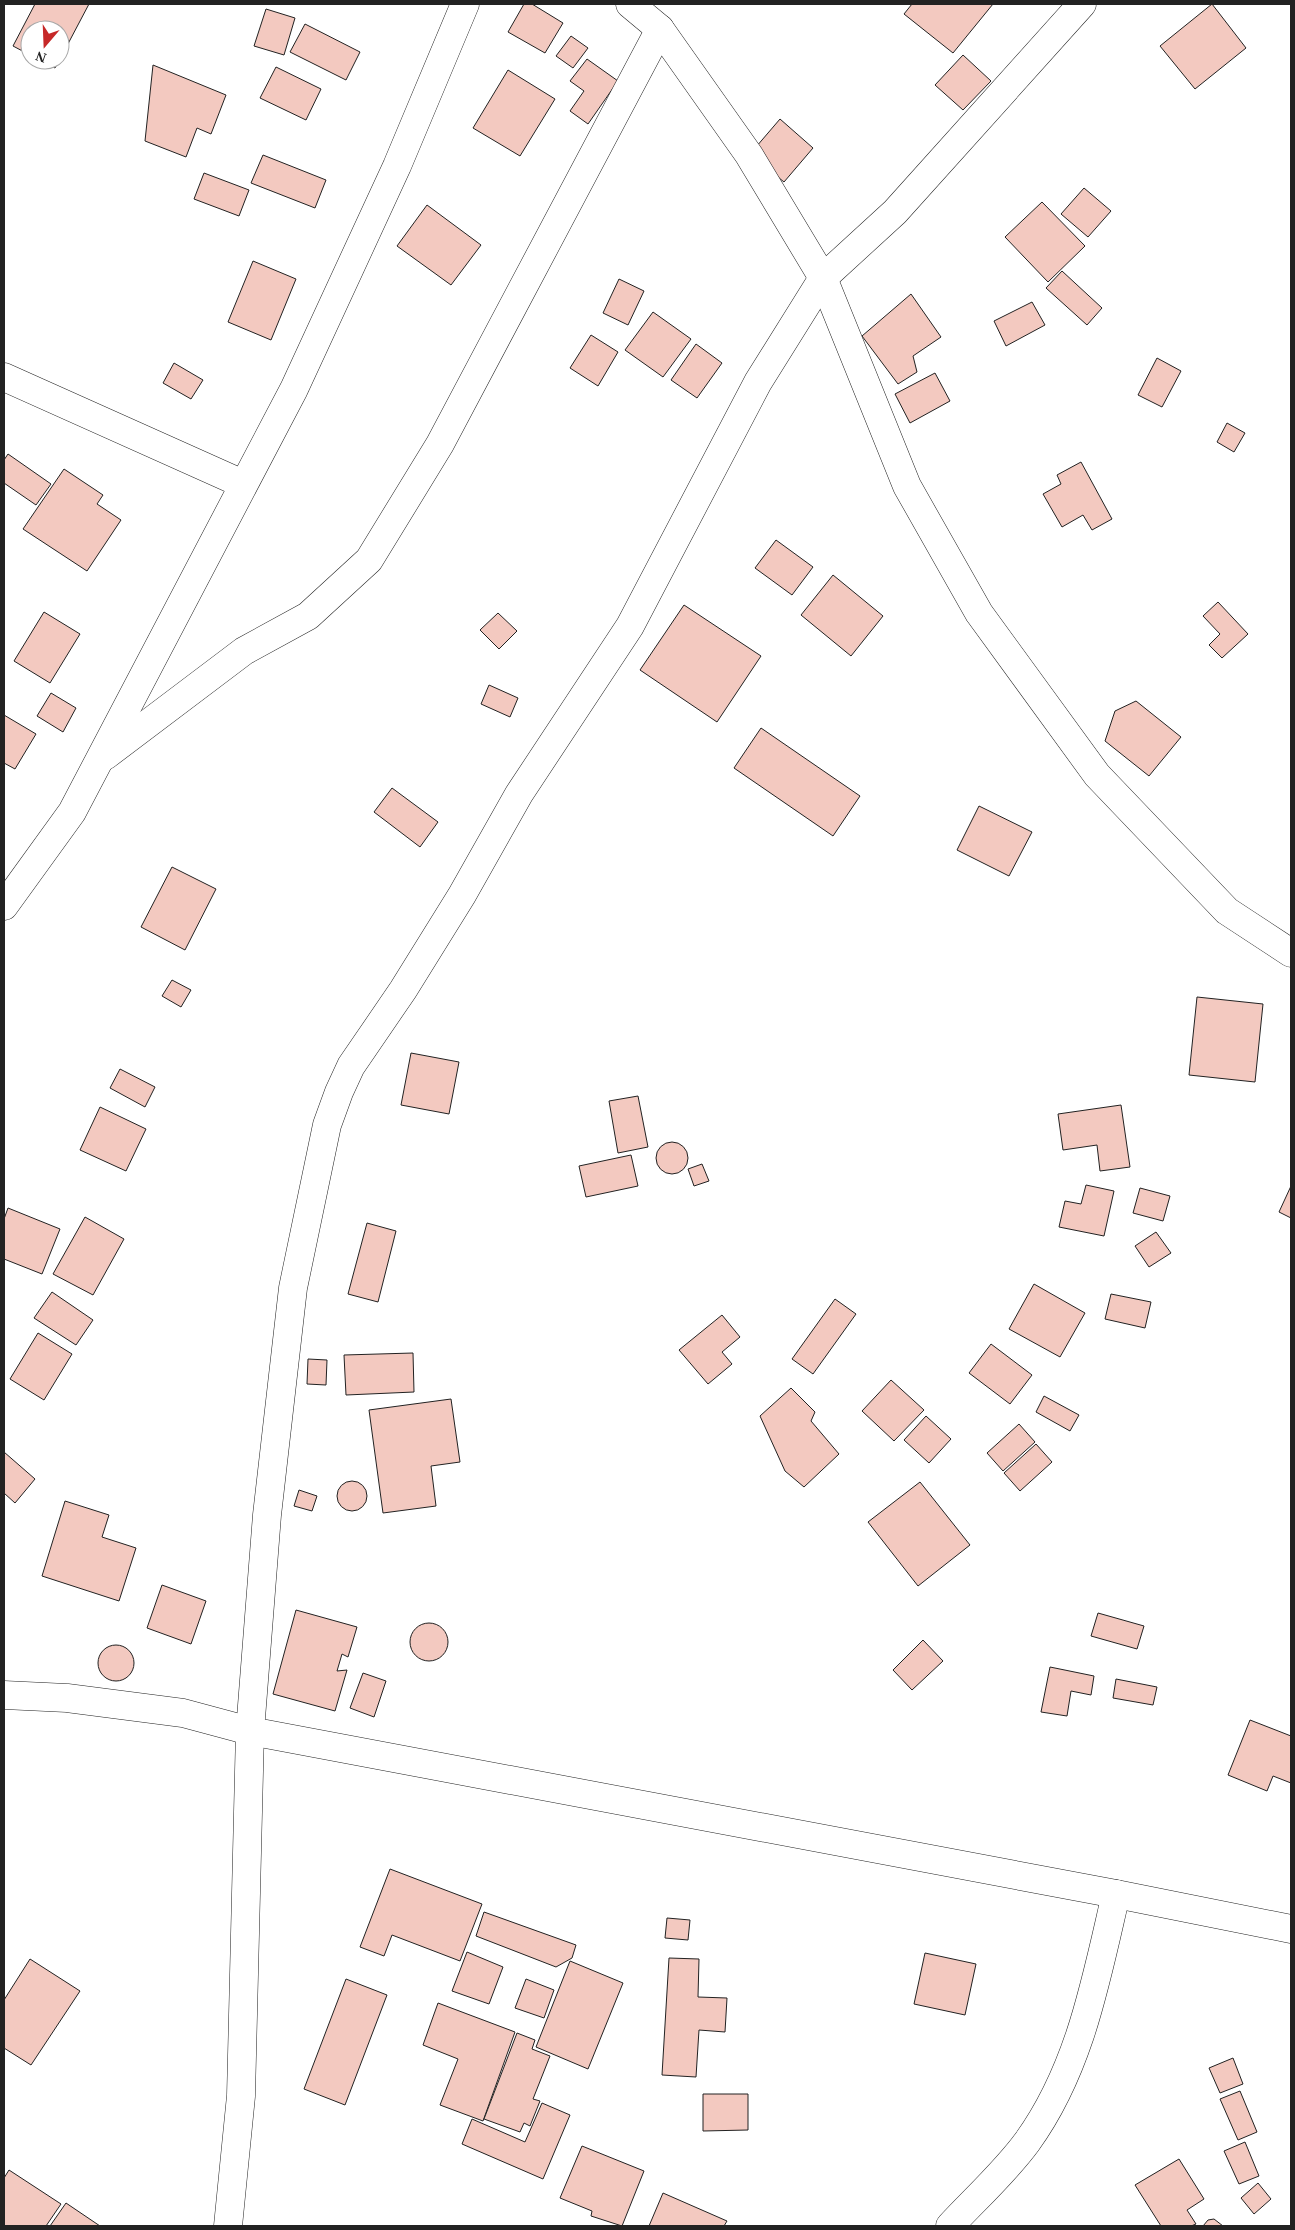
<svg xmlns="http://www.w3.org/2000/svg" width="1295" height="2230" font-family="Georgia,serif">
  <style>
    .building { fill: #f3c9c0; stroke: #222 }
    .lines { fill: none; stroke-linecap: round; stroke-linejoin: round }
    .minor-casing { stroke: #222; stroke-width: 29 }
    .minor { stroke: #fff; stroke-width: 28 }
  </style>
  <rect width="100%" height="100%" fill="#fff"/>
  <!-- building -->
  <g class="building">
    <path d="M35,4H89L60,59V30H30V55L13,46Z"/>
    <path d="M524,4H532L563,23L545,53L508,32Z"/>
    <path d="M912,4H993L953,53L904,14Z"/>
    <path d="M1212,4L1246,48L1195,89L1160,46Z"/>
    <path d="M266,9L295,18L284,55L254,46Z"/>
    <path d="M305,24L360,52L346,80L290,52Z"/>
    <path d="M571,36L588,48L573,68L556,56Z"/>
    <path d="M963,55L991,81L963,110L935,85Z"/>
    <path d="M587,59L618,81L588,124L570,111L584,91L570,81Z"/>
    <path d="M40,60H59L55,68Z"/>
    <path d="M153,65L226,95L211,134L197,128L186,157L145,141Z"/>
    <path d="M276,67L321,89L306,120L260,98Z"/>
    <path d="M508,70L555,99L520,156L473,128Z"/>
    <path d="M780,119L813,148L784,182L750,154Z"/>
    <path d="M263,155L326,180L315,208L251,183Z"/>
    <path d="M204,173L249,190L239,216L194,199Z"/>
    <path d="M1084,188L1111,211L1088,237L1061,214Z"/>
    <path d="M1042,202L1085,246L1048,282L1005,237Z"/>
    <path d="M427,205L481,245L451,285L397,246Z"/>
    <path d="M253,261L296,279L271,340L228,322Z"/>
    <path d="M1062,271L1102,308L1087,325L1046,288Z"/>
    <path d="M619,279L644,291L628,325L603,313Z"/>
    <path d="M911,294L941,337L913,356L917,372L898,384L862,336Z"/>
    <path d="M1032,302L1045,325L1006,346L994,321Z"/>
    <path d="M653,312L691,339L663,377L625,350Z"/>
    <path d="M591,335L618,352L598,386L570,368Z"/>
    <path d="M696,344L722,363L697,398L671,380Z"/>
    <path d="M1157,358L1181,371L1162,407L1138,395Z"/>
    <path d="M174,363L203,380L191,399L163,383Z"/>
    <path d="M935,373L950,401L910,423L895,394Z"/>
    <path d="M1227,423L1245,433L1234,452L1217,442Z"/>
    <path d="M8,454L51,484L36,505L4,483V460Z"/>
    <path d="M1081,462L1112,519L1092,530L1083,515L1062,527L1043,494L1061,484L1057,475Z"/>
    <path d="M64,469L103,495L97,504L121,520L87,571L23,529Z"/>
    <path d="M776,540L813,567L792,595L755,568Z"/>
    <path d="M833,575L883,616L851,656L801,615Z"/>
    <path d="M1218,602L1248,634L1222,658L1209,645L1220,634L1203,616Z"/>
    <path d="M684,605L761,656L717,722L640,670Z"/>
    <path d="M44,612L80,634L50,683L14,661Z"/>
    <path d="M498,613L517,631L499,649L480,630Z"/>
    <path d="M489,685L518,698L510,717L481,704Z"/>
    <path d="M51,693L76,708L63,732L37,716Z"/>
    <path d="M1136,701L1181,737L1149,776L1105,741L1115,711Z"/>
    <path d="M4,715L36,734L15,769L4,763Z"/>
    <path d="M761,728L860,796L833,836L734,768Z"/>
    <path d="M392,788L438,822L420,847L374,812Z"/>
    <path d="M979,806L1032,832L1009,876L957,850Z"/>
    <path d="M172,867L216,889L185,950L141,927Z"/>
    <path d="M172,980L191,990L181,1007L162,996Z"/>
    <path d="M1197,997L1263,1004L1255,1082L1189,1075Z"/>
    <path d="M411,1053L459,1062L449,1114L401,1105Z"/>
    <path d="M120,1069L155,1087L145,1107L110,1088Z"/>
    <path d="M638,1096L648,1147L618,1153L609,1101Z"/>
    <path d="M1121,1105L1130,1167L1100,1171L1097,1145L1063,1150L1058,1114Z"/>
    <path d="M100,1107L146,1129L126,1171L80,1150Z"/>
    <circle cx="672" cy="1158" r="16"/>
    <path d="M631,1155L638,1186L586,1197L579,1166Z"/>
    <path d="M702,1164L709,1181L694,1186L688,1169Z"/>
    <path d="M1086,1185L1114,1191L1104,1236L1059,1227L1065,1201L1081,1204Z"/>
    <path d="M1291,1186V1218L1279,1212Z"/>
    <path d="M1140,1188L1170,1196L1163,1221L1133,1213Z"/>
    <path d="M8,1208L60,1229L42,1274L4,1259V1219Z"/>
    <path d="M85,1217L124,1239L93,1295L53,1274Z"/>
    <path d="M367,1223L396,1231L378,1302L348,1294Z"/>
    <path d="M1156,1232L1171,1253L1149,1267L1135,1246Z"/>
    <path d="M1034,1284L1085,1313L1060,1357L1009,1329Z"/>
    <path d="M52,1292L93,1320L76,1345L34,1318Z"/>
    <path d="M1111,1294L1151,1302L1145,1328L1105,1319Z"/>
    <path d="M835,1299L856,1314L813,1374L792,1359Z"/>
    <path d="M722,1315L740,1337L722,1352L732,1364L708,1384L679,1350Z"/>
    <path d="M38,1333L72,1354L44,1400L10,1379Z"/>
    <path d="M991,1344L1032,1375L1010,1404L969,1373Z"/>
    <path d="M413,1353L414,1392L346,1395L344,1355Z"/>
    <path d="M308,1359L327,1360L326,1385L307,1384Z"/>
    <path d="M891,1380L924,1410L894,1441L862,1411Z"/>
    <path d="M791,1388L815,1412L811,1421L839,1454L804,1487L785,1471L760,1416Z"/>
    <path d="M1044,1396L1079,1415L1070,1431L1036,1412Z"/>
    <path d="M451,1399L460,1462L431,1466L436,1506L383,1513L369,1410Z"/>
    <path d="M926,1416L951,1439L929,1463L904,1440Z"/>
    <path d="M1019,1424L1035,1442L1003,1471L987,1453Z"/>
    <path d="M1036,1444L1052,1462L1020,1491L1004,1473Z"/>
    <path d="M4,1452L35,1479L15,1503L4,1493Z"/>
    <circle cx="352" cy="1496" r="15"/>
    <path d="M920,1482L970,1545L918,1586L868,1522Z"/>
    <path d="M299,1490L317,1496L312,1511L294,1506Z"/>
    <path d="M65,1501L109,1515L102,1537L136,1548L119,1601L42,1576Z"/>
    <path d="M162,1585L206,1601L191,1644L147,1628Z"/>
    <path d="M296,1610L357,1627L348,1657L342,1654L337,1671L347,1670L335,1711L273,1694Z"/>
    <path d="M1098,1613L1144,1626L1137,1649L1091,1636Z"/>
    <circle cx="429" cy="1642" r="19"/>
    <path d="M923,1640L943,1661L912,1690L893,1670Z"/>
    <circle cx="116" cy="1663" r="18"/>
    <path d="M1050,1667L1094,1676L1091,1695L1071,1691L1067,1716L1041,1712Z"/>
    <path d="M363,1673L386,1681L374,1717L350,1708Z"/>
    <path d="M1116,1679L1157,1687L1153,1705L1113,1698Z"/>
    <path d="M1250,1720L1291,1736V1783L1273,1776L1267,1791L1228,1775Z"/>
    <path d="M390,1869L482,1904L460,1961L392,1935L384,1956L360,1947Z"/>
    <path d="M484,1912L576,1945L572,1958L556,1967L476,1936Z"/>
    <path d="M667,1918L690,1920L688,1940L665,1938Z"/>
    <path d="M467,1952L503,1967L489,2004L452,1991Z"/>
    <path d="M925,1953L976,1964L965,2015L914,2004Z"/>
    <path d="M669,1958L699,1959L698,1997L727,1998L725,2032L699,2030L696,2077L662,2075Z"/>
    <path d="M30,1959L80,1991L31,2065L4,2048V2000Z"/>
    <path d="M570,1961L623,1983L588,2069L536,2047Z"/>
    <path d="M346,1979L387,1995L345,2105L304,2089Z"/>
    <path d="M526,1979L554,1990L544,2018L515,2008Z"/>
    <path d="M438,2003L515,2032L483,2121L440,2105L458,2059L423,2045Z"/>
    <path d="M517,2033L535,2040L532,2049L550,2056L533,2099L540,2101L530,2126L524,2123L520,2132L484,2119Z"/>
    <path d="M1233,2058L1243,2084L1220,2093L1209,2068Z"/>
    <path d="M1240,2091L1257,2132L1238,2140L1220,2099Z"/>
    <path d="M703,2094H748V2130L703,2131Z"/>
    <path d="M542,2103L570,2115L543,2179L462,2144L472,2119L525,2142Z"/>
    <path d="M1245,2142L1259,2176L1239,2184L1224,2151Z"/>
    <path d="M582,2146L644,2171L622,2226L591,2216L592,2211L560,2198Z"/>
    <path d="M1179,2159L1204,2199L1187,2210L1196,2224L1191,2226H1161L1135,2185Z"/>
    <path d="M9,2170L61,2204L46,2226H4V2178Z"/>
    <path d="M1258,2183L1271,2199L1254,2214L1241,2198Z"/>
    <path d="M663,2193L727,2221L724,2226H649Z"/>
    <path d="M66,2203L100,2226H50Z"/>
    <path d="M1214,2219L1223,2226H1203L1208,2220Z"/>
  </g>
  <g class="lines">
    <defs>
      <g id="minor">
        <path d="M630,4L660,29L749,155L823,278L907,486L979,613L1097,775L1227,911L1291,953"/>
        <path d="M4,377L243,484"/>
        <path d="M105,756L244,651L308,616L369,560L440,444L660,29"/>
        <path d="M4,906L72,812L294,389L397,166L465,4"/>
        <path d="M4,1695L67,1698L183,1713L250,1731L1116,1894L1291,1929"/>
        <path d="M228,2226L241,2096L250,1731L267,1515L293,1288L327,1125L339,1092L351,1066L403,990L462,895L519,794L630,626L758,382L823,278L895,212L1082,4"/>
        <path d="M950,2226C974,2200 1006,2171 1027,2142C1080,2069 1096,1980 1116,1894"/>
      </g>
    </defs>
    <!-- minor casing -->
    <use href="#minor" class="minor-casing"/>
    <!-- minor -->
    <use href="#minor" class="minor"/>
  </g>
  <!-- border -->
  <rect width="1295" height="2230" fill="none" stroke="#222222" stroke-width="10"/>
  <!-- north arrow -->
  <g transform="translate(45 45) rotate(199)"><circle r="24" fill="#ffffff" stroke="#a7a7a7"/>
  <path d="M0-4L9 19L0 12L-9 19Z" fill="#c62828"/>
  <text y="-8" font-size="14" font-weight="bold" text-anchor="middle" fill="#222222">N</text>
  </g>
</svg>
